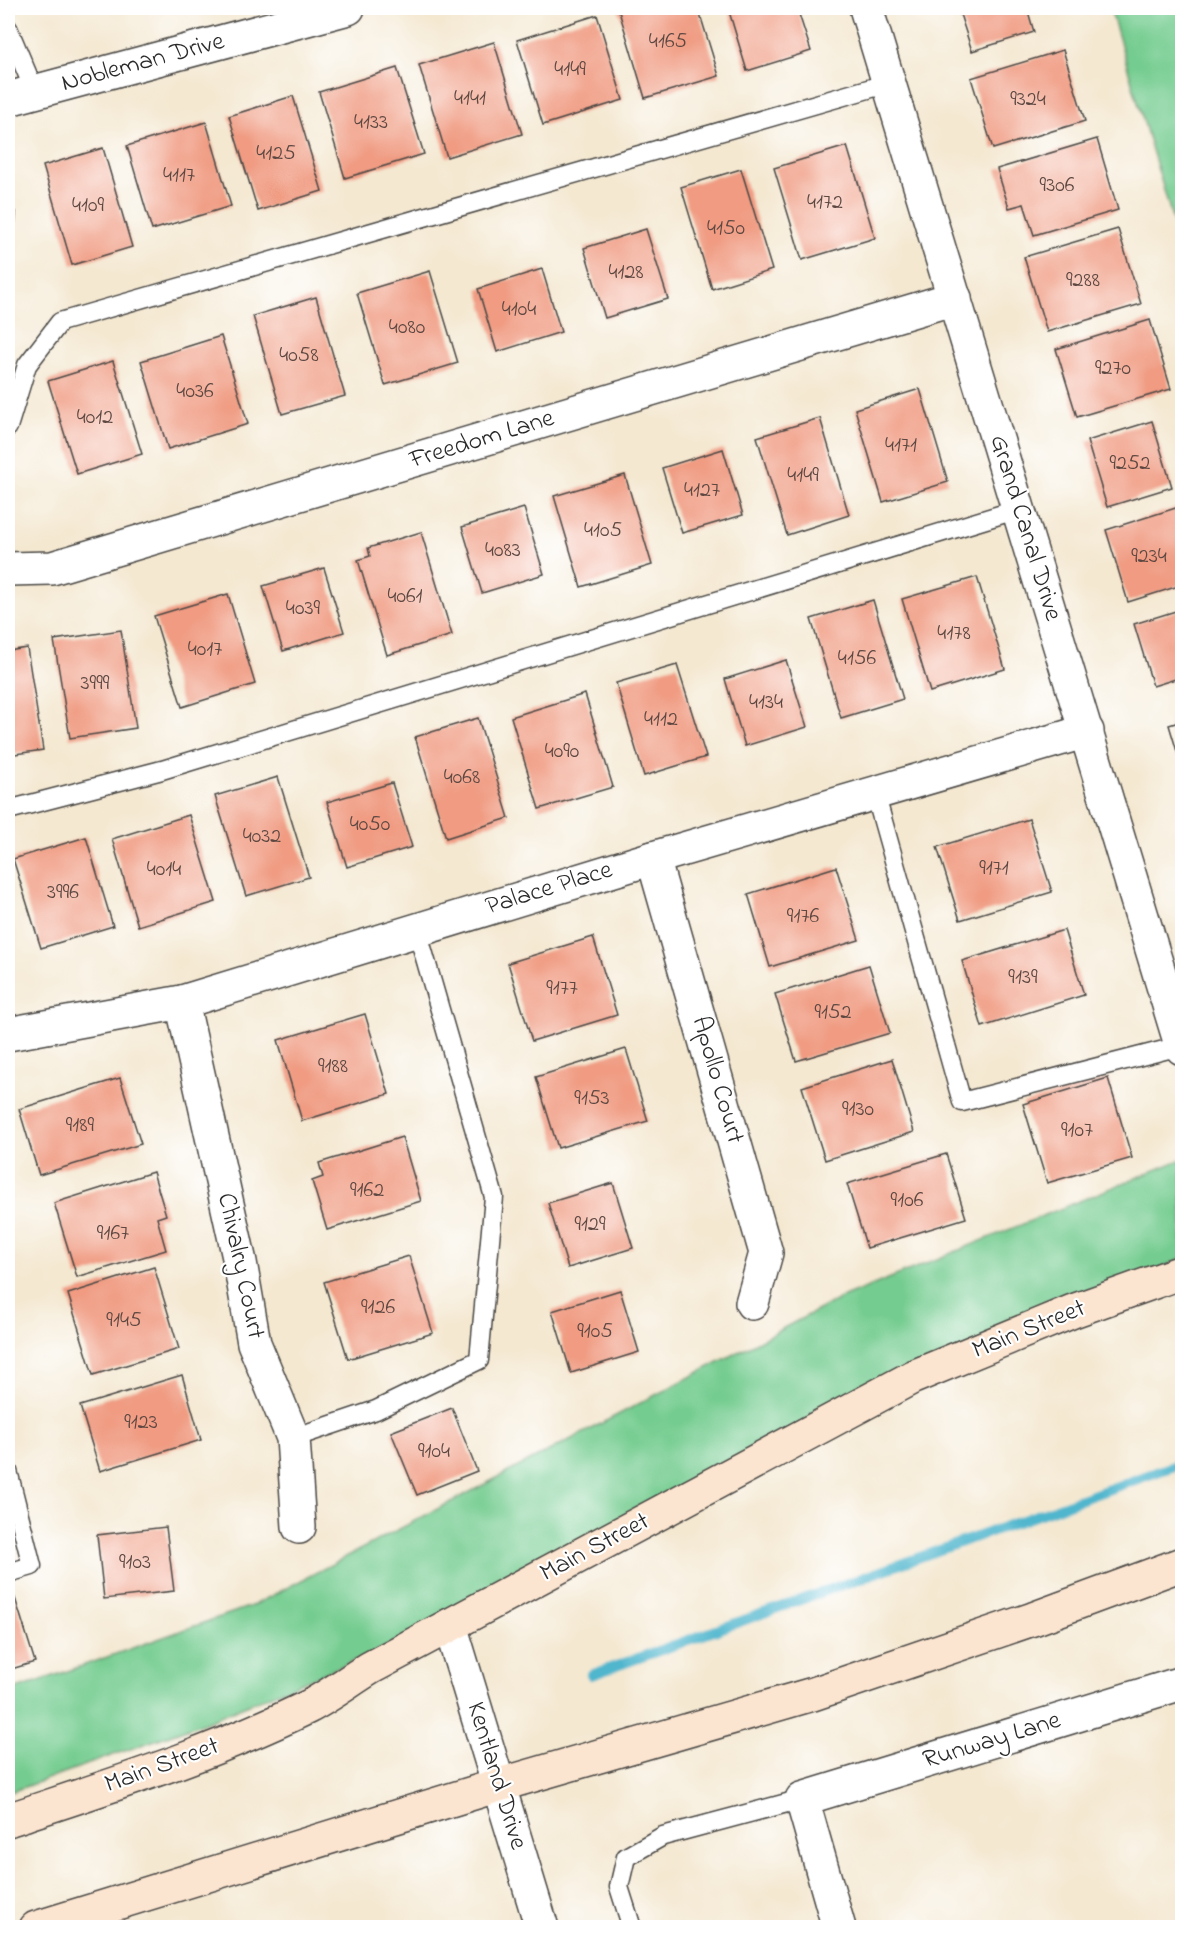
<svg xmlns="http://www.w3.org/2000/svg" width="1190" height="1935" font-family="'Indie Flower',sans-serif">
  <style>
    .green { fill: #75cc90; stroke: #507c5e; stroke-width: 1.5 }
    .lines { fill: none; stroke-linecap: round; stroke-linejoin: round }
    .stream { stroke: #4fb6cd; stroke-width: 10 }
    .building { fill: #f09b82 }
    .lane-casing { stroke: #494744; stroke-width: 21 }
    .street-casing { stroke: #494744; stroke-width: 36 }
    .secondary-casing { stroke: #494744; stroke-width: 36 }
    .lane { stroke: #fff; stroke-width: 18 }
    .street { stroke: #fff; stroke-width: 33 }
    .secondary { stroke: #fce5d0; stroke-width: 33 }
    .labels { text-anchor: middle; dominant-baseline: central; stroke-width: 4.5; stroke-linejoin: round; paint-order: stroke }
    .number-label { font-size: 22px; fill: #5c4741 }
    .street-label { font-size: 26px; fill: #2b2b2b; stroke: #fff }
  </style>
  <rect width="100%" height="100%" fill="#fff"/>
  <filter id="ink" filterUnits="userSpaceOnUse"><feTurbulence type="fractalNoise" baseFrequency=".0167" numOctaves="2"/><feDisplacementMap in="SourceGraphic" scale="12" xChannelSelector="R" yChannelSelector="G"/><feConvolveMatrix kernelMatrix="1 2 1 2 8 2 1 2 1" color-interpolation-filters="sRGB"/></filter>
  <filter id="wash" filterUnits="userSpaceOnUse"><feTurbulence type="fractalNoise" baseFrequency=".008" numOctaves="4" result="noise"/><feDisplacementMap in="SourceGraphic" scale="24" xChannelSelector="R" yChannelSelector="G"/><feGaussianBlur stdDeviation="1.35" result="paint"/><feColorMatrix in="noise" values="0 0 0 0 0 0 0 0 0 0 0 0 0 0 0 0 0 1.4 0 .05"/><feComposite in="paint" operator="in"/></filter>
  <g filter="url(#wash)">
    <rect width="100%" height="100%" fill="#f4e8d1"/>
    <!-- green -->
    <g class="green">
      <path d="M1110,8H1182V251Z"/>
      <path d="M1182,1159V1258L373,1653L203,1723L8,1793V1692L254,1605L839,1299Z"/>
    </g>
    <g class="lines">
      <!-- stream -->
      <path class="stream" d="M591,1675L1182,1463"/>
    </g>
    <g id="blocks">
      <!-- building -->
      <g class="building">
        <path d="M618,8H698L719,76L645,98Z"/>
        <path d="M728,8H797L811,51L747,71Z"/>
        <path d="M958,8H1027L1034,32L972,51Z"/>
        <path d="M597,15L623,100L543,125L517,40Z"/>
        <path d="M494,42L522,134L447,157L419,65Z"/>
        <path d="M1063,50L1085,121L993,149L971,78Z"/>
        <path d="M397,68L424,154L345,178L319,92Z"/>
        <path d="M293,96L322,191L258,211L229,116Z"/>
        <path d="M206,122L231,206L152,230L127,146Z"/>
        <path d="M1097,139L1118,210L1034,235L1024,204L1009,208L997,169Z"/>
        <path d="M847,146L875,238L802,260L774,168Z"/>
        <path d="M103,148L132,247L72,265L43,166Z"/>
        <path d="M741,169L772,270L712,289L681,187Z"/>
        <path d="M8,211L16,212L14,242L8,241Z"/>
        <path d="M646,229L668,299L605,318L584,248Z"/>
        <path d="M1118,229L1141,304L1047,332L1024,257Z"/>
        <path d="M542,269L561,332L497,352L478,289Z"/>
        <path d="M430,271L458,363L385,385L357,293Z"/>
        <path d="M316,297L345,396L282,414L253,316Z"/>
        <path d="M1150,320L1171,389L1077,417L1056,349Z"/>
        <path d="M221,336L248,424L168,449L141,361Z"/>
        <path d="M113,361L142,454L77,474L48,381Z"/>
        <path d="M920,389L948,482L883,502L855,409Z"/>
        <path d="M820,418L849,515L787,535L757,437Z"/>
        <path d="M1152,421L1172,487L1107,507L1087,441Z"/>
        <path d="M723,449L743,515L682,533L662,468Z"/>
        <path d="M625,475L652,565L581,587L554,496Z"/>
        <path d="M1182,506V585L1128,602L1106,530Z"/>
        <path d="M524,508L544,574L482,593L462,527Z"/>
        <path d="M421,532L452,635L387,655L358,560L370,556L368,548Z"/>
        <path d="M324,568L344,632L283,651L263,586Z"/>
        <path d="M977,577L1005,669L930,692L902,599Z"/>
        <path d="M228,594L255,684L182,707L154,616Z"/>
        <path d="M873,600L903,699L841,718L811,619Z"/>
        <path d="M1182,609V677L1153,686L1134,624Z"/>
        <path d="M121,630L136,728L70,738L54,640Z"/>
        <path d="M27,648L43,750L8,755V651Z"/>
        <path d="M786,660L807,727L745,746L725,679Z"/>
        <path d="M677,665L706,757L644,776L616,683Z"/>
        <path d="M585,694L613,787L539,809L511,717Z"/>
        <path d="M478,718L509,818L446,838L415,737Z"/>
        <path d="M1182,721V768L1169,725Z"/>
        <path d="M278,777L309,877L246,896L215,796Z"/>
        <path d="M392,783L412,847L347,867L327,802Z"/>
        <path d="M189,815L216,902L138,926L112,839Z"/>
        <path d="M1029,819L1052,892L960,920L937,847Z"/>
        <path d="M86,837L113,926L41,948L13,859Z"/>
        <path d="M836,867L859,940L770,967L748,894Z"/>
        <path d="M1064,930L1084,995L982,1027L962,961Z"/>
        <path d="M593,937L617,1015L532,1041L508,963Z"/>
        <path d="M869,965L890,1033L796,1061L775,994Z"/>
        <path d="M365,1014L389,1094L302,1121L278,1040Z"/>
        <path d="M626,1049L648,1121L558,1148L536,1077Z"/>
        <path d="M892,1059L914,1132L825,1160L802,1087Z"/>
        <path d="M120,1078L141,1144L39,1175L19,1109Z"/>
        <path d="M1108,1078L1132,1158L1047,1183L1023,1104Z"/>
        <path d="M402,1137L421,1201L327,1230L312,1181L323,1177L319,1163Z"/>
        <path d="M946,1154L966,1218L867,1248L847,1184Z"/>
        <path d="M153,1172L166,1215L157,1218L166,1250L77,1277L54,1203Z"/>
        <path d="M613,1183L633,1248L568,1268L548,1203Z"/>
        <path d="M409,1256L433,1333L348,1359L324,1282Z"/>
        <path d="M154,1267L179,1349L93,1375L68,1294Z"/>
        <path d="M620,1290L639,1352L571,1373L552,1311Z"/>
        <path d="M182,1375L201,1440L100,1471L80,1406Z"/>
        <path d="M452,1408L477,1471L417,1495L391,1432Z"/>
        <path d="M166,1527L174,1591L104,1599L97,1535Z"/>
        <path d="M15,1598L35,1662L8,1670V1600Z"/>
      </g>
    </g>
  </g>
  <g filter="url(#ink)">
    <use href="#blocks" fill-opacity="0" stroke="#494744" stroke-width="1.5"/>
    <g class="lines">
      <defs>
        <g id="lane">
          <path d="M8,28L35,92"/>
          <path d="M8,427L27,365L60,322L889,83"/>
          <path d="M875,793L962,1102L1180,1046"/>
          <path d="M8,810L162,770L1019,509"/>
          <path d="M293,1438L376,1410L479,1360L494,1197L417,930"/>
          <path d="M8,1471L32,1566L8,1573"/>
          <path d="M632,1928L619,1887L626,1857L663,1836L802,1799"/>
        </g>
        <g id="street">
          <path d="M866,8L1182,1048"/>
          <path d="M8,99L348,8"/>
          <path d="M8,569L52,568L955,298"/>
          <path d="M653,858L766,1253L752,1303"/>
          <path d="M182,1002L240,1262L254,1343L293,1438L299,1527"/>
          <path d="M8,1034L182,1002L653,858L1087,731"/>
          <path d="M450,1625L542,1928"/>
          <path d="M839,1928L802,1799L1182,1683"/>
        </g>
        <g id="secondary">
          <path d="M8,1820C109,1786 212,1754 308,1707C329,1696 349,1681 370,1668L913,1377L1073,1311L1182,1272"/>
          <path d="M36,1928L499,1785L813,1694L1033,1619L1182,1564"/>
        </g>
      </defs>
      <!-- lane casing -->
      <use href="#lane" class="lane-casing"/>
      <!-- street casing -->
      <use href="#street" class="street-casing"/>
      <!-- secondary casing -->
      <use href="#secondary" class="secondary-casing"/>
      <!-- lane -->
      <use href="#lane" class="lane"/>
      <!-- street -->
      <use href="#street" class="street"/>
      <!-- secondary -->
      <use href="#secondary" class="secondary"/>
    </g>
  </g>
  <g class="labels">
    <!-- number labels -->
    <g class="number-label">
      <text x="668" y="42">4165</text>
      <text x="570" y="70">4149</text>
      <text x="470" y="99">4141</text>
      <text x="1028" y="100">9324</text>
      <text x="371" y="123">4133</text>
      <text x="276" y="154">4125</text>
      <text x="179" y="176">4117</text>
      <text x="1057" y="186">9306</text>
      <text x="825" y="203">4172</text>
      <text x="88" y="206">4109</text>
      <text x="726" y="229">4150</text>
      <text x="626" y="273">4128</text>
      <text x="1083" y="281">9288</text>
      <text x="519" y="310">4104</text>
      <text x="407" y="328">4080</text>
      <text x="299" y="356">4058</text>
      <text x="1113" y="369">9270</text>
      <text x="195" y="392">4036</text>
      <text x="95" y="418">4012</text>
      <text x="901" y="446">4171</text>
      <text x="1130" y="464">9252</text>
      <text x="803" y="476">4149</text>
      <text x="702" y="491">4127</text>
      <text x="603" y="531">4105</text>
      <text x="503" y="551">4083</text>
      <text x="1149" y="557">9234</text>
      <text x="405" y="597">4061</text>
      <text x="303" y="609">4039</text>
      <text x="954" y="634">4178</text>
      <text x="205" y="650">4017</text>
      <text x="857" y="659">4156</text>
      <text x="95" y="684">3999</text>
      <text x="766" y="703">4134</text>
      <text x="661" y="720">4112</text>
      <text x="562" y="752">4090</text>
      <text x="462" y="778">4068</text>
      <text x="370" y="825">4050</text>
      <text x="262" y="837">4032</text>
      <text x="994" y="869">9171</text>
      <text x="164" y="870">4014</text>
      <text x="63" y="893">3996</text>
      <text x="803" y="917">9176</text>
      <text x="1023" y="978">9139</text>
      <text x="562" y="989">9177</text>
      <text x="833" y="1013">9152</text>
      <text x="333" y="1067">9188</text>
      <text x="592" y="1099">9153</text>
      <text x="858" y="1110">9130</text>
      <text x="80" y="1126">9189</text>
      <text x="1077" y="1131">9107</text>
      <text x="367" y="1191">9162</text>
      <text x="907" y="1201">9106</text>
      <text x="590" y="1225">9129</text>
      <text x="113" y="1234">9167</text>
      <text x="378" y="1308">9126</text>
      <text x="124" y="1321">9145</text>
      <text x="595" y="1332">9105</text>
      <text x="141" y="1423">9123</text>
      <text x="434" y="1452">9104</text>
      <text x="135" y="1563">9103</text>
    </g>
    <!-- street labels -->
    <g class="street-label">
      <text transform="translate(143 63) rotate(-15)">Nobleman Drive</text>
      <text transform="translate(482 440) rotate(-17)">Freedom Lane</text>
      <text transform="translate(1025 528) rotate(73)">Grand Canal Drive</text>
      <text transform="translate(549 889) rotate(-17)">Palace Place</text>
      <text transform="translate(717 1080) rotate(74)">Apollo Court</text>
      <text transform="translate(240 1266) rotate(78)">Chivalry Court</text>
      <text transform="translate(1029 1330) rotate(-22)">Main Street</text>
      <text transform="translate(595 1548) rotate(-28)">Main Street</text>
      <text transform="translate(992 1741) rotate(-17)">Runway Lane</text>
      <text transform="translate(162 1766) rotate(-20)">Main Street</text>
      <text transform="translate(496 1776) rotate(73)">Kentland Drive</text>
    </g>
  </g>
  <!-- margin -->
  <rect width="1190" height="1935" fill="none" stroke="#fff" stroke-width="30"/>
</svg>
